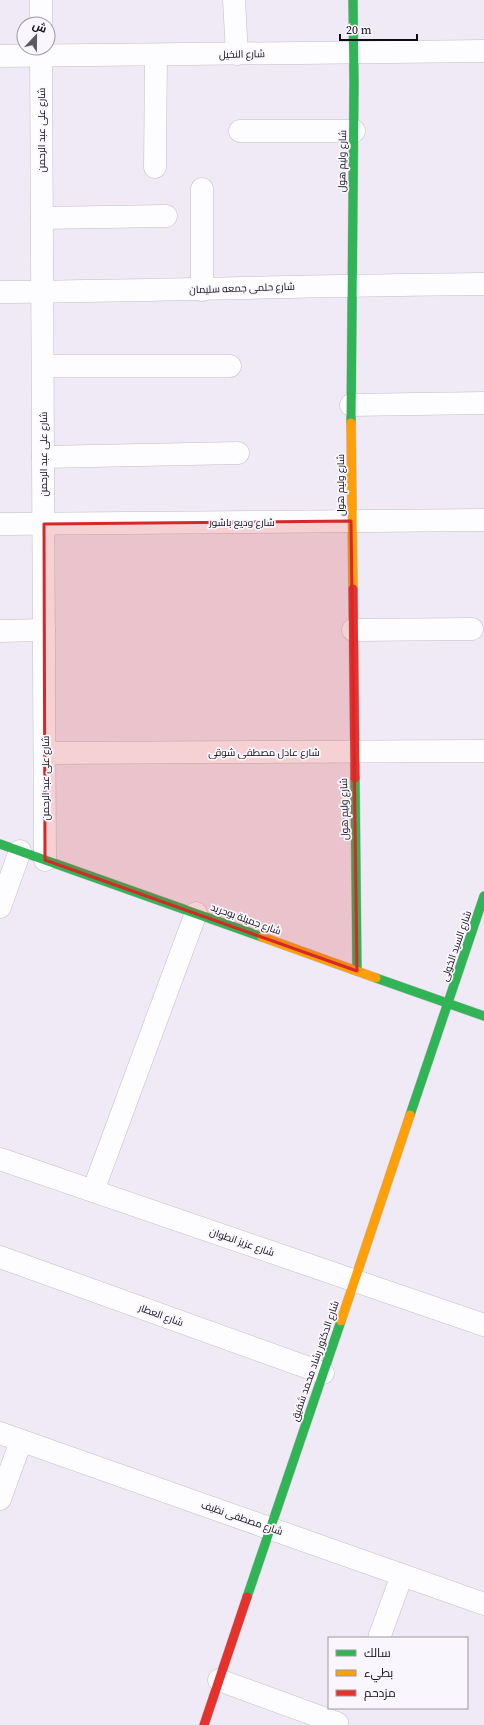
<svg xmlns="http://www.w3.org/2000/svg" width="484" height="1725" font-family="'Source Serif 4',Cairo,serif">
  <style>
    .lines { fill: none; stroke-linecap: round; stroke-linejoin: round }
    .street-casing { stroke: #c2bec7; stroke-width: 23 }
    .fast-casing { stroke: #c2bec7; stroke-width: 10 }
    .slow-casing { stroke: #c2bec7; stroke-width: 10 }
    .jam-casing { stroke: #c2bec7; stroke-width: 10 }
    .street { stroke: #fdfcfe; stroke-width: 22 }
    .fast { stroke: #30b455; stroke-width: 9 }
    .slow { stroke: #ff9f0a; stroke-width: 9 }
    .jam { stroke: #e5322d; stroke-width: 9 }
    .marked { fill: #d62828; fill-opacity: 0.2; stroke: #d62828; stroke-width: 3; stroke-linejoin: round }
    .labels { text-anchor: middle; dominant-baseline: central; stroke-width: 3.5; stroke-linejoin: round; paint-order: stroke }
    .street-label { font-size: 10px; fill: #0f0c12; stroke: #faf6fe }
  </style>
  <rect width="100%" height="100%" fill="#f0eaf6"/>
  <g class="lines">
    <defs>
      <g id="street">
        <path d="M41,0V24"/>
        <path d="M234,0L237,54"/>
        <path d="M41,48L45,860"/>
        <path d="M0,56L484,51"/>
        <path d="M240,131H354"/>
        <path d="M155,167L156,55"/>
        <path d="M202,189V290"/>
        <path d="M42,218L166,216"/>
        <path d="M0,292C161,291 323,285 484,284"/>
        <path d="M43,366H230"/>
        <path d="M351,405L484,403"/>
        <path d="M43,457L238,453"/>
        <path d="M0,524L484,520"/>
        <path d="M353,630L472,629"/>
        <path d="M0,631L44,630"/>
        <path d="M45,753L484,751"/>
        <path d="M0,907L20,851"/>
        <path d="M0,1159L484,1325"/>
        <path d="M93,1191L196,913"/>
        <path d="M0,1257L323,1373"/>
        <path d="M0,1433L484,1604"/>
        <path d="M0,1499L21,1441"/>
        <path d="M379,1638L402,1575"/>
        <path d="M219,1680L337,1723"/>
      </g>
      <g id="fast">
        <path d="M351,423L354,84L353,0"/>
        <path d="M355,778L357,971"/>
        <path d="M0,844L262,937"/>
        <path d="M376,978L484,1016"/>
        <path d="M410,1115L484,896"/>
        <path d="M247,1597L341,1321"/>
      </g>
      <g id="slow">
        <path d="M351,423L353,589"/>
        <path d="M262,937L376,978"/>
        <path d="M341,1321L410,1115"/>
      </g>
      <g id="jam">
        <path d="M353,589L355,778"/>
        <path d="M204,1725L247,1597"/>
      </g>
    </defs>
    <!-- street casing -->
    <use href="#street" class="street-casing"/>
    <!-- fast casing -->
    <use href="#fast" class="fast-casing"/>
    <!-- slow casing -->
    <use href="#slow" class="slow-casing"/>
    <!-- jam casing -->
    <use href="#jam" class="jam-casing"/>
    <!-- street -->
    <use href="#street" class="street"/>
    <!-- fast -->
    <use href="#fast" class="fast"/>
    <!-- slow -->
    <use href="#slow" class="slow"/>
    <!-- jam -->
    <use href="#jam" class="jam"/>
  </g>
  <!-- marked area -->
  <path class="marked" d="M351,521L357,971L45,860L44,524Z"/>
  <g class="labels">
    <!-- street labels -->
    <g class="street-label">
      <text transform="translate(242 54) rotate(-1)">شارع النخيل</text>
      <text transform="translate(41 130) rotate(-90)">شارع على عبد الرحمن</text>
      <text transform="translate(342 161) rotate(-89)">شارع وليم هول</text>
      <text transform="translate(242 288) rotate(-2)">شارع حلمى جمعه سليمان</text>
      <text transform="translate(43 454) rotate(-90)">شارع على عبد الرحمن</text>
      <text transform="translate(340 485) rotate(-90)">شارع وليم هول</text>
      <text x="242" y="522">شارع وديع باشور</text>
      <text x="264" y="752">شارع عادل مصطفى شوقى</text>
      <text transform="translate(45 778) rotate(-90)">شارع على عبد الرحمن</text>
      <text transform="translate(344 809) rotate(-91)">شارع وليم هول</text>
      <text transform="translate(246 919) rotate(20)">شارع جميلة بوحريد</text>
      <text transform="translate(456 946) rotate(-71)">شارع السيد الخولى</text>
      <text transform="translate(242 1242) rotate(19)">شارع عزيز انطوان</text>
      <text transform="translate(161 1315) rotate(20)">شارع العطار</text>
      <text transform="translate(315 1361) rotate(-71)">شارع الدكتور رشاد محمد شفيق</text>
      <text transform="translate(242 1518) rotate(19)">شارع مصطفى نظيف</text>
    </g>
  </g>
  <!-- legend -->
  <rect x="328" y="1637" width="140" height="72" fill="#faf6fe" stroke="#9c98a0"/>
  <rect x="336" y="1650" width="20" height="6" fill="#30b455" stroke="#9c98a0"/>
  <text x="364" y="1657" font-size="12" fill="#0f0c12">سالك</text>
  <rect x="336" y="1670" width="20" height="6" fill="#ff9f0a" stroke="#9c98a0"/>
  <text x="364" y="1677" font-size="12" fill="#0f0c12">بطيء</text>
  <rect x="336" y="1690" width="20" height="6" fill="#e5322d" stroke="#9c98a0"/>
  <text x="364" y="1697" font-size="12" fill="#0f0c12">مزدحم</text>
  <!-- north arrow -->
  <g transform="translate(36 36) rotate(22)"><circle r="19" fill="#faf6fe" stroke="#9c98a0"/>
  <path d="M0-3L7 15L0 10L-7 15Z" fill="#5e5a62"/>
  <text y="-6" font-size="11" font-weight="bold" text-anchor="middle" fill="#0f0c12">ش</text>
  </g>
  <!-- scale -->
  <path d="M340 34v6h77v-6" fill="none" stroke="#0f0c12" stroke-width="2"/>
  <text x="346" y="34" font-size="12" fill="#0f0c12" stroke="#faf6fe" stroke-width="3" paint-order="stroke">20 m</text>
</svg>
